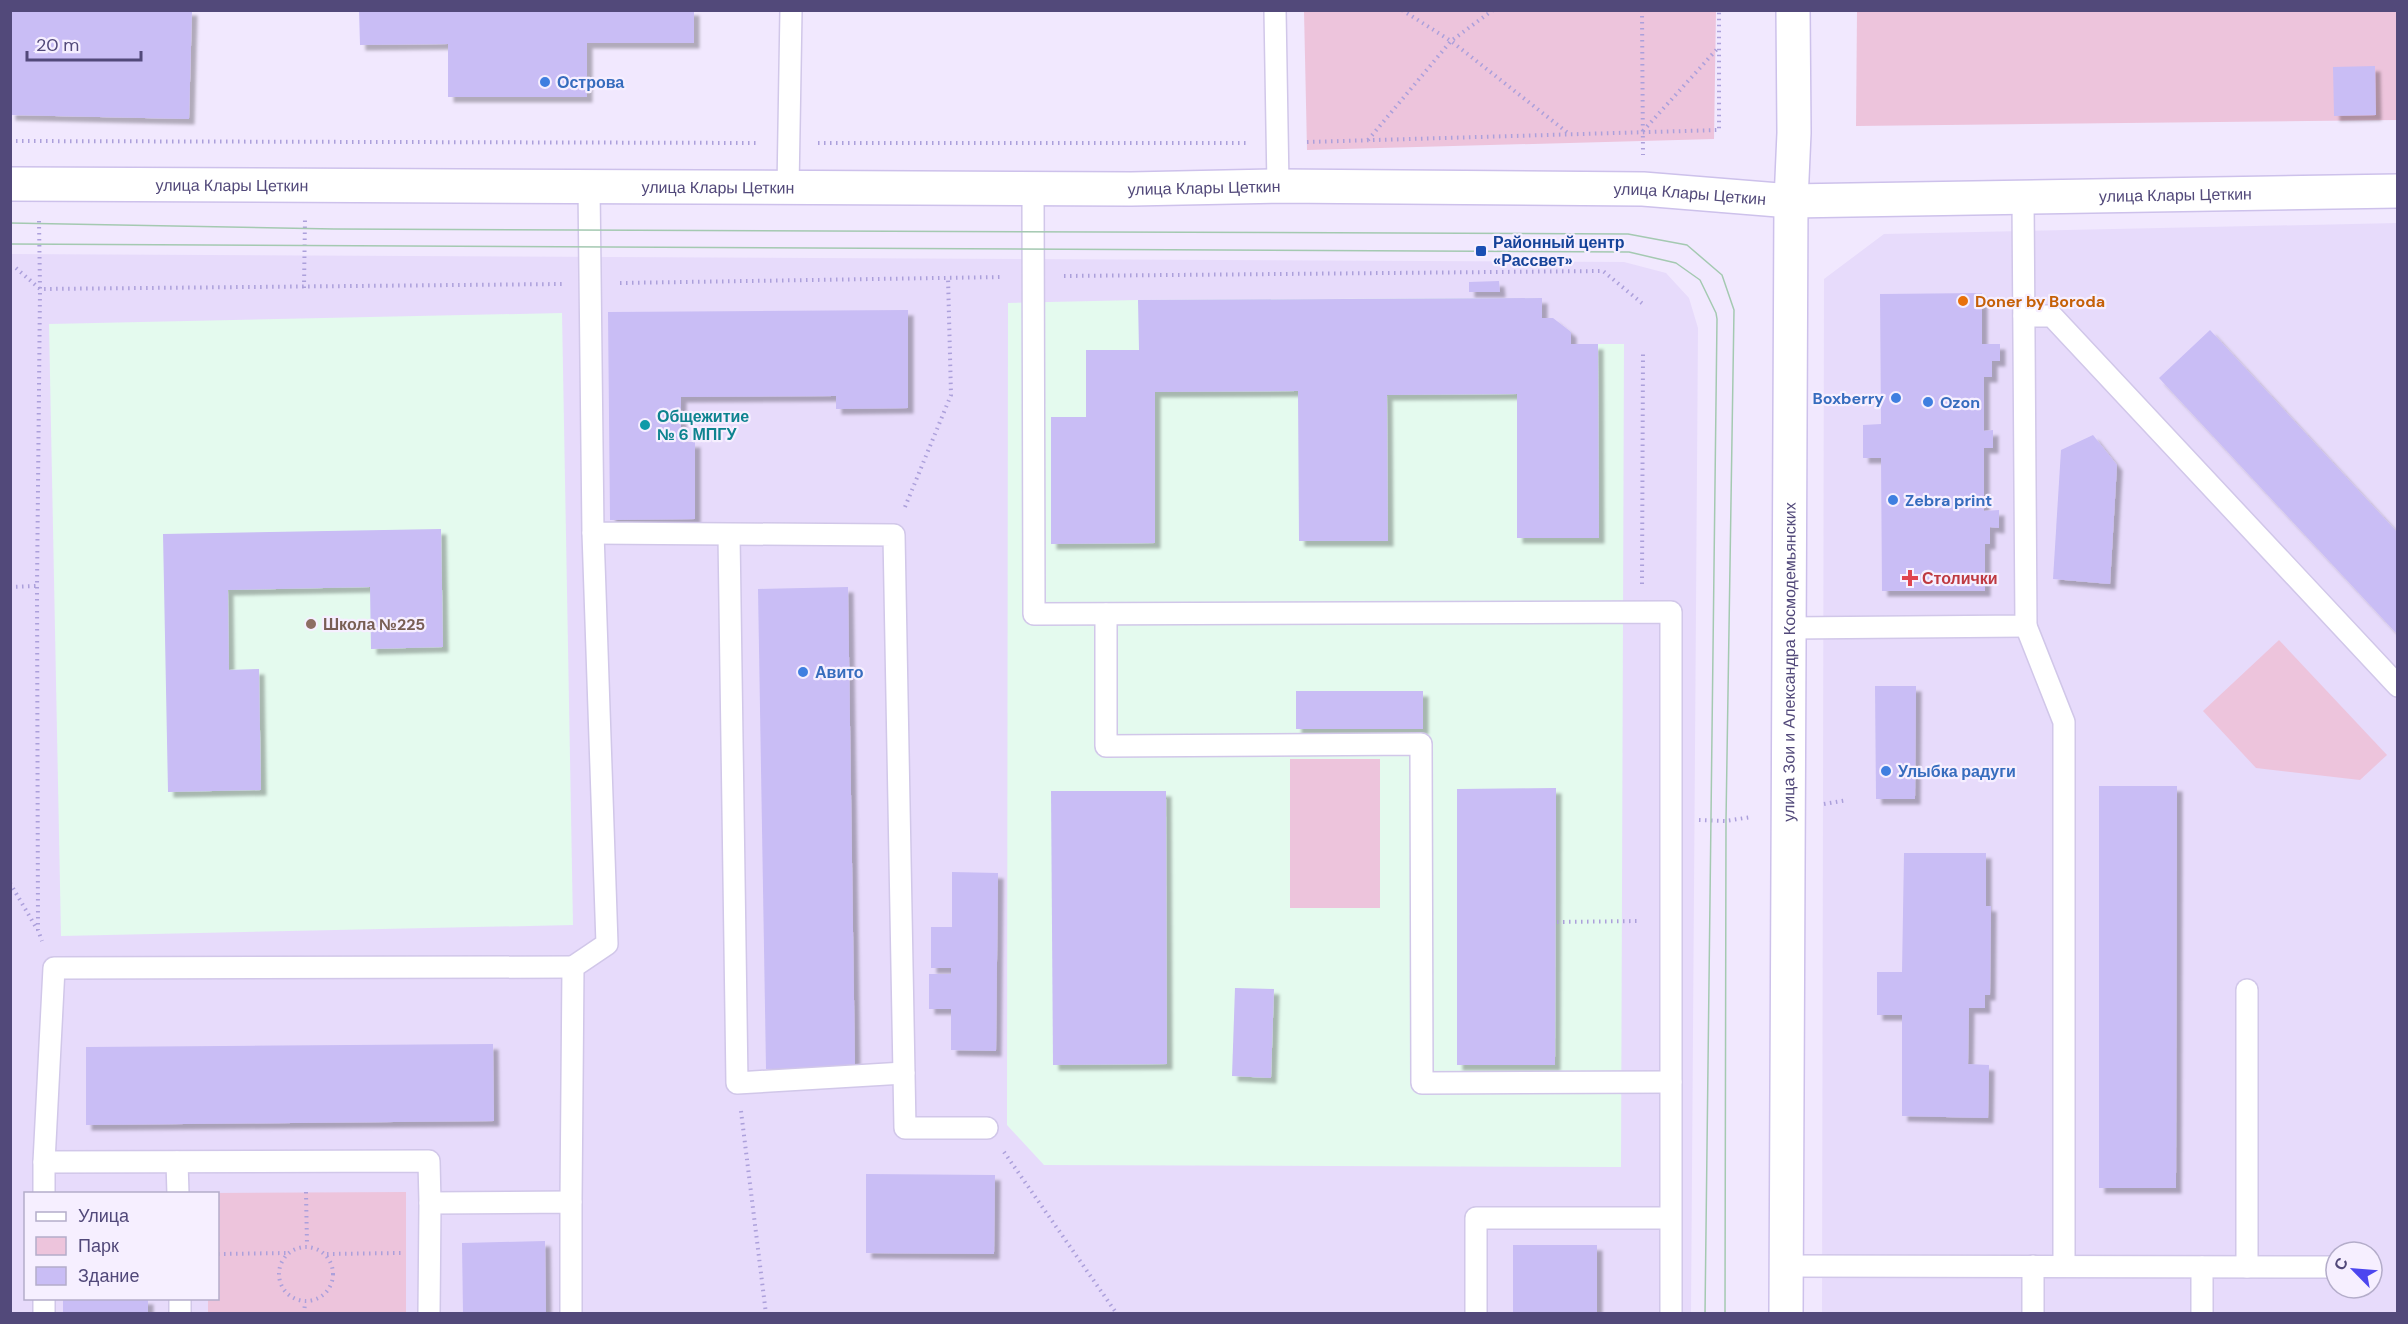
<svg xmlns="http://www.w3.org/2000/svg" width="2408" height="1324" font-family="'DM Sans',sans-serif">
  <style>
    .residential { fill: #e7dbfb; fill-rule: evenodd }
    .education { fill: #e4faee }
    .green { fill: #edc4dc }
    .building { fill: #c9bdf5; filter: url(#shadow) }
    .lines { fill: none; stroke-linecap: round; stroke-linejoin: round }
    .lane-casing { stroke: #d1c7e9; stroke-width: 24 }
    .secondary-casing { stroke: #cdc1eb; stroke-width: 36 }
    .path { stroke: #aca0db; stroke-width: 4; stroke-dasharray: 1.5 4.5; stroke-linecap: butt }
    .lane { stroke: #fff; stroke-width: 21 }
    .secondary { stroke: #fff; stroke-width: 33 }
    .tram { stroke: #a4c9b1; stroke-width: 1.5 }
    .shop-dot { fill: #3f7fe0; stroke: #f6efff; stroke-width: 2 }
    .transit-dot { fill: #1a4fb4; stroke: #f6efff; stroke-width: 2 }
    .food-dot { fill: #e8710a; stroke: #f6efff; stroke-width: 2 }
    .culture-dot { fill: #0f9aa8; stroke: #f6efff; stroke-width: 2 }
    .health-dot { fill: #e0444e; stroke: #f6efff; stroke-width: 2 }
    .education-dot { fill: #8d6e63; stroke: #f6efff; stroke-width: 2 }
    .labels { text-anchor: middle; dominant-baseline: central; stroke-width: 4.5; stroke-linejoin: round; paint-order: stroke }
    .shop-label { font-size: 16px; font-weight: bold; fill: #366cbe; stroke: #f6efff; text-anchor: start }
    .street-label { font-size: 16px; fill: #52497a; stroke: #f6efff }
    .transit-label { font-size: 16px; font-weight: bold; fill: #164399; stroke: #f6efff; text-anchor: start }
    .food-label { font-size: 16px; font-weight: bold; fill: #c56008; stroke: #f6efff; text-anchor: start }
    .culture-label { font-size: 16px; font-weight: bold; fill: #0d838f; stroke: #f6efff; text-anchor: start }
    .health-label { font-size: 16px; font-weight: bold; fill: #be3a42; stroke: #f6efff; text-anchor: start }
    .education-label { font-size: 16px; font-weight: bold; fill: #785e54; stroke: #f6efff; text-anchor: start }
  </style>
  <defs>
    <filter id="shadow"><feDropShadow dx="5.5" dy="5.5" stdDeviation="1.5" flood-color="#0004"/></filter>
  </defs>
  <rect width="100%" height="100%" fill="#f1e8fe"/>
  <!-- residential -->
  <g class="residential">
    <path d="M2397,223V1313L1822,1314L1824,279L1884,234ZM2336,1252H2372V1288H2336Z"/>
    <path d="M11,254L1624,262L1666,273L1689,298L1698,328L1691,1313L11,1314ZM26,1194H218V1298H26Z"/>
  </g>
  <!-- education -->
  <g class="education">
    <path d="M1542,298V318L1571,332V344H1624L1621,1167L1044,1165L1007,1125L1008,303L1138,300Z"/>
    <path d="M562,313L573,925L61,936L49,324Z"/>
  </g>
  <!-- green -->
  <g class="green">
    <path d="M1304,11H1716L1714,139L1307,150Z"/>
    <path d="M1857,11H2397V120L1856,126Z"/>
    <path d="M2279,640L2387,755L2360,780L2256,768L2203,711Z"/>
    <rect x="1290" y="759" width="90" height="149"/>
    <path d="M406,1192V1313H208V1299L218,1298V1194L210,1193Z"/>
  </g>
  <!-- building -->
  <g class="building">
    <path d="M10,10H192L189,119L10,115Z"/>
    <path d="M359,10H694V43H587V97H448V44L360,45Z"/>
    <path d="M2375,66L2376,115L2334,116L2333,67Z"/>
    <path d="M1499,281L1500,292H1469V282Z"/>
    <path d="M1982,293V344H2000V361H1992V377H1984V431L1993,430V448H1984V511L1999,510V528L1990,527V544H1985V591H1882L1881,458H1863V425L1881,424L1880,294Z"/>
    <path d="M1542,298V318H1553L1571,332V344H1598L1599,538H1517V394L1387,395L1388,541H1299L1298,391L1155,392V543L1051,544V417H1086V350H1139L1138,300Z"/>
    <path d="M908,310V408L836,409V396L681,397V442H695V519L610,520L608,312Z"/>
    <path d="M2210,330L2397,532V634L2159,378Z"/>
    <path d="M2093,435L2117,465L2110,584L2053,579L2061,450Z"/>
    <path d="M441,529L443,647L371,649L370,587L228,590L229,670L259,669L261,790L168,792L163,534Z"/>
    <path d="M848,587L855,1067L766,1069L758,589Z"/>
    <path d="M1875,686H1916L1915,799H1876Z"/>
    <rect x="1296" y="691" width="127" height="38"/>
    <path d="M2099,786H2177L2176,1188H2099Z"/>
    <path d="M1556,788L1555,1065H1457V789Z"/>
    <path d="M1051,791H1166L1167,1064L1053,1065Z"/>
    <path d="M1904,853H1986V906H1991L1990,995H1985V1008H1969L1968,1064L1989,1065L1988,1118L1902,1116V1015H1877V972H1902Z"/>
    <path d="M952,872L998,873L996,1051L951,1050V1009H929V974H951V968H931V927H952Z"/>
    <path d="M1235,988L1274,989L1271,1078L1232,1076Z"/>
    <path d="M493,1044L494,1121L86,1125V1047Z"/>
    <path d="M866,1174L995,1175L994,1254L866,1253Z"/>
    <path d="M545,1241L546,1314H463L462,1243Z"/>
    <rect x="1513" y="1245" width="84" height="69"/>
    <rect x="63" y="1299" width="85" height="15"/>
  </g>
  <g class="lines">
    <defs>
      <g id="lane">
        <path d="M1275,10L1278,186"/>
        <path d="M589,187L593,533L894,535L905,1128H987"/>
        <path d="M788,188L791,10"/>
        <path d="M1033,188L1034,614L1671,612V1314"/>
        <path d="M2024,316H2052L2398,686"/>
        <path d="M729,535L737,1083L904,1073"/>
        <path d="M1106,614V746L1421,744L1422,1083L1671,1082"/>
        <path d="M2026,626L2064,722V1266"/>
        <path d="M1789,628L2026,626L2023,197"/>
        <path d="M2247,990V1267"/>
        <path d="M44,1162L54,968L573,967"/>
        <path d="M177,1162L178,1194"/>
        <path d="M44,1194V1162L429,1161L430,1203L571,1202V1314"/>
        <path d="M571,1202L573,967L607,944L593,533"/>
        <path d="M1786,1266L2336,1267"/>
        <path d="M44,1298V1314"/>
        <path d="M180,1298V1314"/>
        <path d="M429,1314L430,1203"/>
        <path d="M1476,1314V1218H1670"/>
        <path d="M2033,1314V1266"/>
        <path d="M2202,1314V1267"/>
      </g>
      <g id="secondary">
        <path id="s1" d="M10,184L1131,189L1278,186L1643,189L1791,201L2398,191"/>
        <path id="s2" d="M1786,1314L1791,201L1794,133L1793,10"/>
      </g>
    </defs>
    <!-- lane casing -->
    <use href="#lane" class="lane-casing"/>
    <!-- secondary casing -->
    <use href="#secondary" class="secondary-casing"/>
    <!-- path -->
    <g class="path">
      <path d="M1402,10L1451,41L1568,133"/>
      <path d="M1642,10L1643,155"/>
      <path d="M1643,131L1718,48"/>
      <path d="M1368,140L1451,41L1493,10"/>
      <path d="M10,141L760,143"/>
      <path d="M1307,142L1719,130V10"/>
      <path d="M818,143H1249"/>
      <path d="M39,221L40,289L37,586L38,930L42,941"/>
      <path d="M10,268H16L40,289L562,284"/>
      <path d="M1064,276L1603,271L1643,304"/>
      <path d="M620,283L1003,277"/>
      <path d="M304,288L305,219"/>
      <path d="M905,507L951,395L948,277"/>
      <path d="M1642,584L1643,354"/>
      <path d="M10,587L37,586"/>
      <path d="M1824,804L1847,800"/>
      <path d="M1699,820L1726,821L1751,817"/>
      <path d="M10,883L37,929"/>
      <path d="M1557,922L1640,921"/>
      <path d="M741,1111L766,1314"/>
      <path d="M1004,1152L1117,1314"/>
      <path d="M306,1192L307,1245"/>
      <circle cx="306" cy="1274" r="27"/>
      <path d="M218,1254L287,1253"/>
      <path d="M327,1254L401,1253"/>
      <path d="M304,1314L305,1303"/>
    </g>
    <!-- lane -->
    <use href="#lane" class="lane"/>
    <!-- secondary -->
    <use href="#secondary" class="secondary"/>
    <!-- tram -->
    <g class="tram">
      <path d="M10,223L334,229L1628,234L1687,245L1722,275L1734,310L1726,821L1725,1314"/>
      <path d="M10,244L1629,252L1676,263L1700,280L1716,313L1717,319L1705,1314"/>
    </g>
  </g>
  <!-- markers -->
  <g class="shop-dot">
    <circle cx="545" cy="82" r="6"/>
    <circle cx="1896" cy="398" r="6"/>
    <circle cx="1928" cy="402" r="6"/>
    <circle cx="1893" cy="500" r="6"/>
    <circle cx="803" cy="672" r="6"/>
    <circle cx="1886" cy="771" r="6"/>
  </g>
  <rect class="transit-dot" x="1475" y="245" width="12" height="12" rx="3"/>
  <circle class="food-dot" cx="1963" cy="301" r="6"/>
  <circle class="culture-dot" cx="645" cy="425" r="6"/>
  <path class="health-dot" d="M1907 569h6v6h6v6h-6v6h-6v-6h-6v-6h6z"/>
  <circle class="education-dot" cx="311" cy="624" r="6"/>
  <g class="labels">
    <!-- shop labels -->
    <g class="shop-label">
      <text x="557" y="82">Острова</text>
      <text x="1884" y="398" text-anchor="end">Boxberry</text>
      <text x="1940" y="402">Ozon</text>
      <text x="1905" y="500">Zebra print</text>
      <text x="815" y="672">Авито</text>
      <text x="1898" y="771">Улыбка радуги</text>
    </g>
    <!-- street labels -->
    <g class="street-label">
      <text stroke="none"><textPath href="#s1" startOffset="222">улица Клары Цеткин</textPath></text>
      <text stroke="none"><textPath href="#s1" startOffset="708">улица Клары Цеткин</textPath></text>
      <text stroke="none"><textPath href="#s1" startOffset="1194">улица Клары Цеткин</textPath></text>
      <text stroke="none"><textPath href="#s1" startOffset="1680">улица Клары Цеткин</textPath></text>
      <text stroke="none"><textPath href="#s1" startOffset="2166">улица Клары Цеткин</textPath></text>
      <text stroke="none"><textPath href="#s2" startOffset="652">улица Зои и Александра Космодемьянских</textPath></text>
    </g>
    <!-- transit labels -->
    <g class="transit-label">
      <text x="1493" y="242">Районный центр<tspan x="1493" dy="18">«Рассвет»</tspan></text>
    </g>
    <!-- food labels -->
    <g class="food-label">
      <text x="1975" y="301">Doner by Boroda</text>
    </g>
    <!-- culture labels -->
    <g class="culture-label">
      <text x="657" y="416">Общежитие<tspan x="657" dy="18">№ 6 МПГУ</tspan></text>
    </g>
    <!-- health labels -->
    <g class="health-label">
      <text x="1922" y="578">Столички</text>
    </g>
    <!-- education labels -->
    <g class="education-label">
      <text x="323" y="624">Школа №225</text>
    </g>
  </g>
  <!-- border -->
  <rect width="2408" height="1324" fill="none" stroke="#52497a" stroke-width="24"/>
  <!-- legend -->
  <rect x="24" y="1192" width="195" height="108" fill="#f6efff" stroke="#b4adca" stroke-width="1.5"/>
  <rect x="36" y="1212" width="30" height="9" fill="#ffffff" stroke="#b4adca" stroke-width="1.5"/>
  <text x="78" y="1222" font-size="18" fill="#52497a">Улица</text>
  <rect x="36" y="1237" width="30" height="18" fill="#edc4dc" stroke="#b4adca" stroke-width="1.5"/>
  <text x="78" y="1252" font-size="18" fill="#52497a">Парк</text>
  <rect x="36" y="1267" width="30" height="18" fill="#c9bdf5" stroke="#b4adca" stroke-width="1.5"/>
  <text x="78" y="1282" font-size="18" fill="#52497a">Здание</text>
  <!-- north arrow -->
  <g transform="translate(2354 1270) rotate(295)"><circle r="28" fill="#f6efff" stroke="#b4adca" stroke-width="1.5"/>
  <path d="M0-4.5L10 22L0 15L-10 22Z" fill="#4c46ef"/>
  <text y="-9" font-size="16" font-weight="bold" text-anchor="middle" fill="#52497a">С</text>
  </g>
  <!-- scale -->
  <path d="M27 51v9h114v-9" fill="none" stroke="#52497a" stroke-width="3"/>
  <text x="36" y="51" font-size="18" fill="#52497a" stroke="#f6efff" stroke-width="4.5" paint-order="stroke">20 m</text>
</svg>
